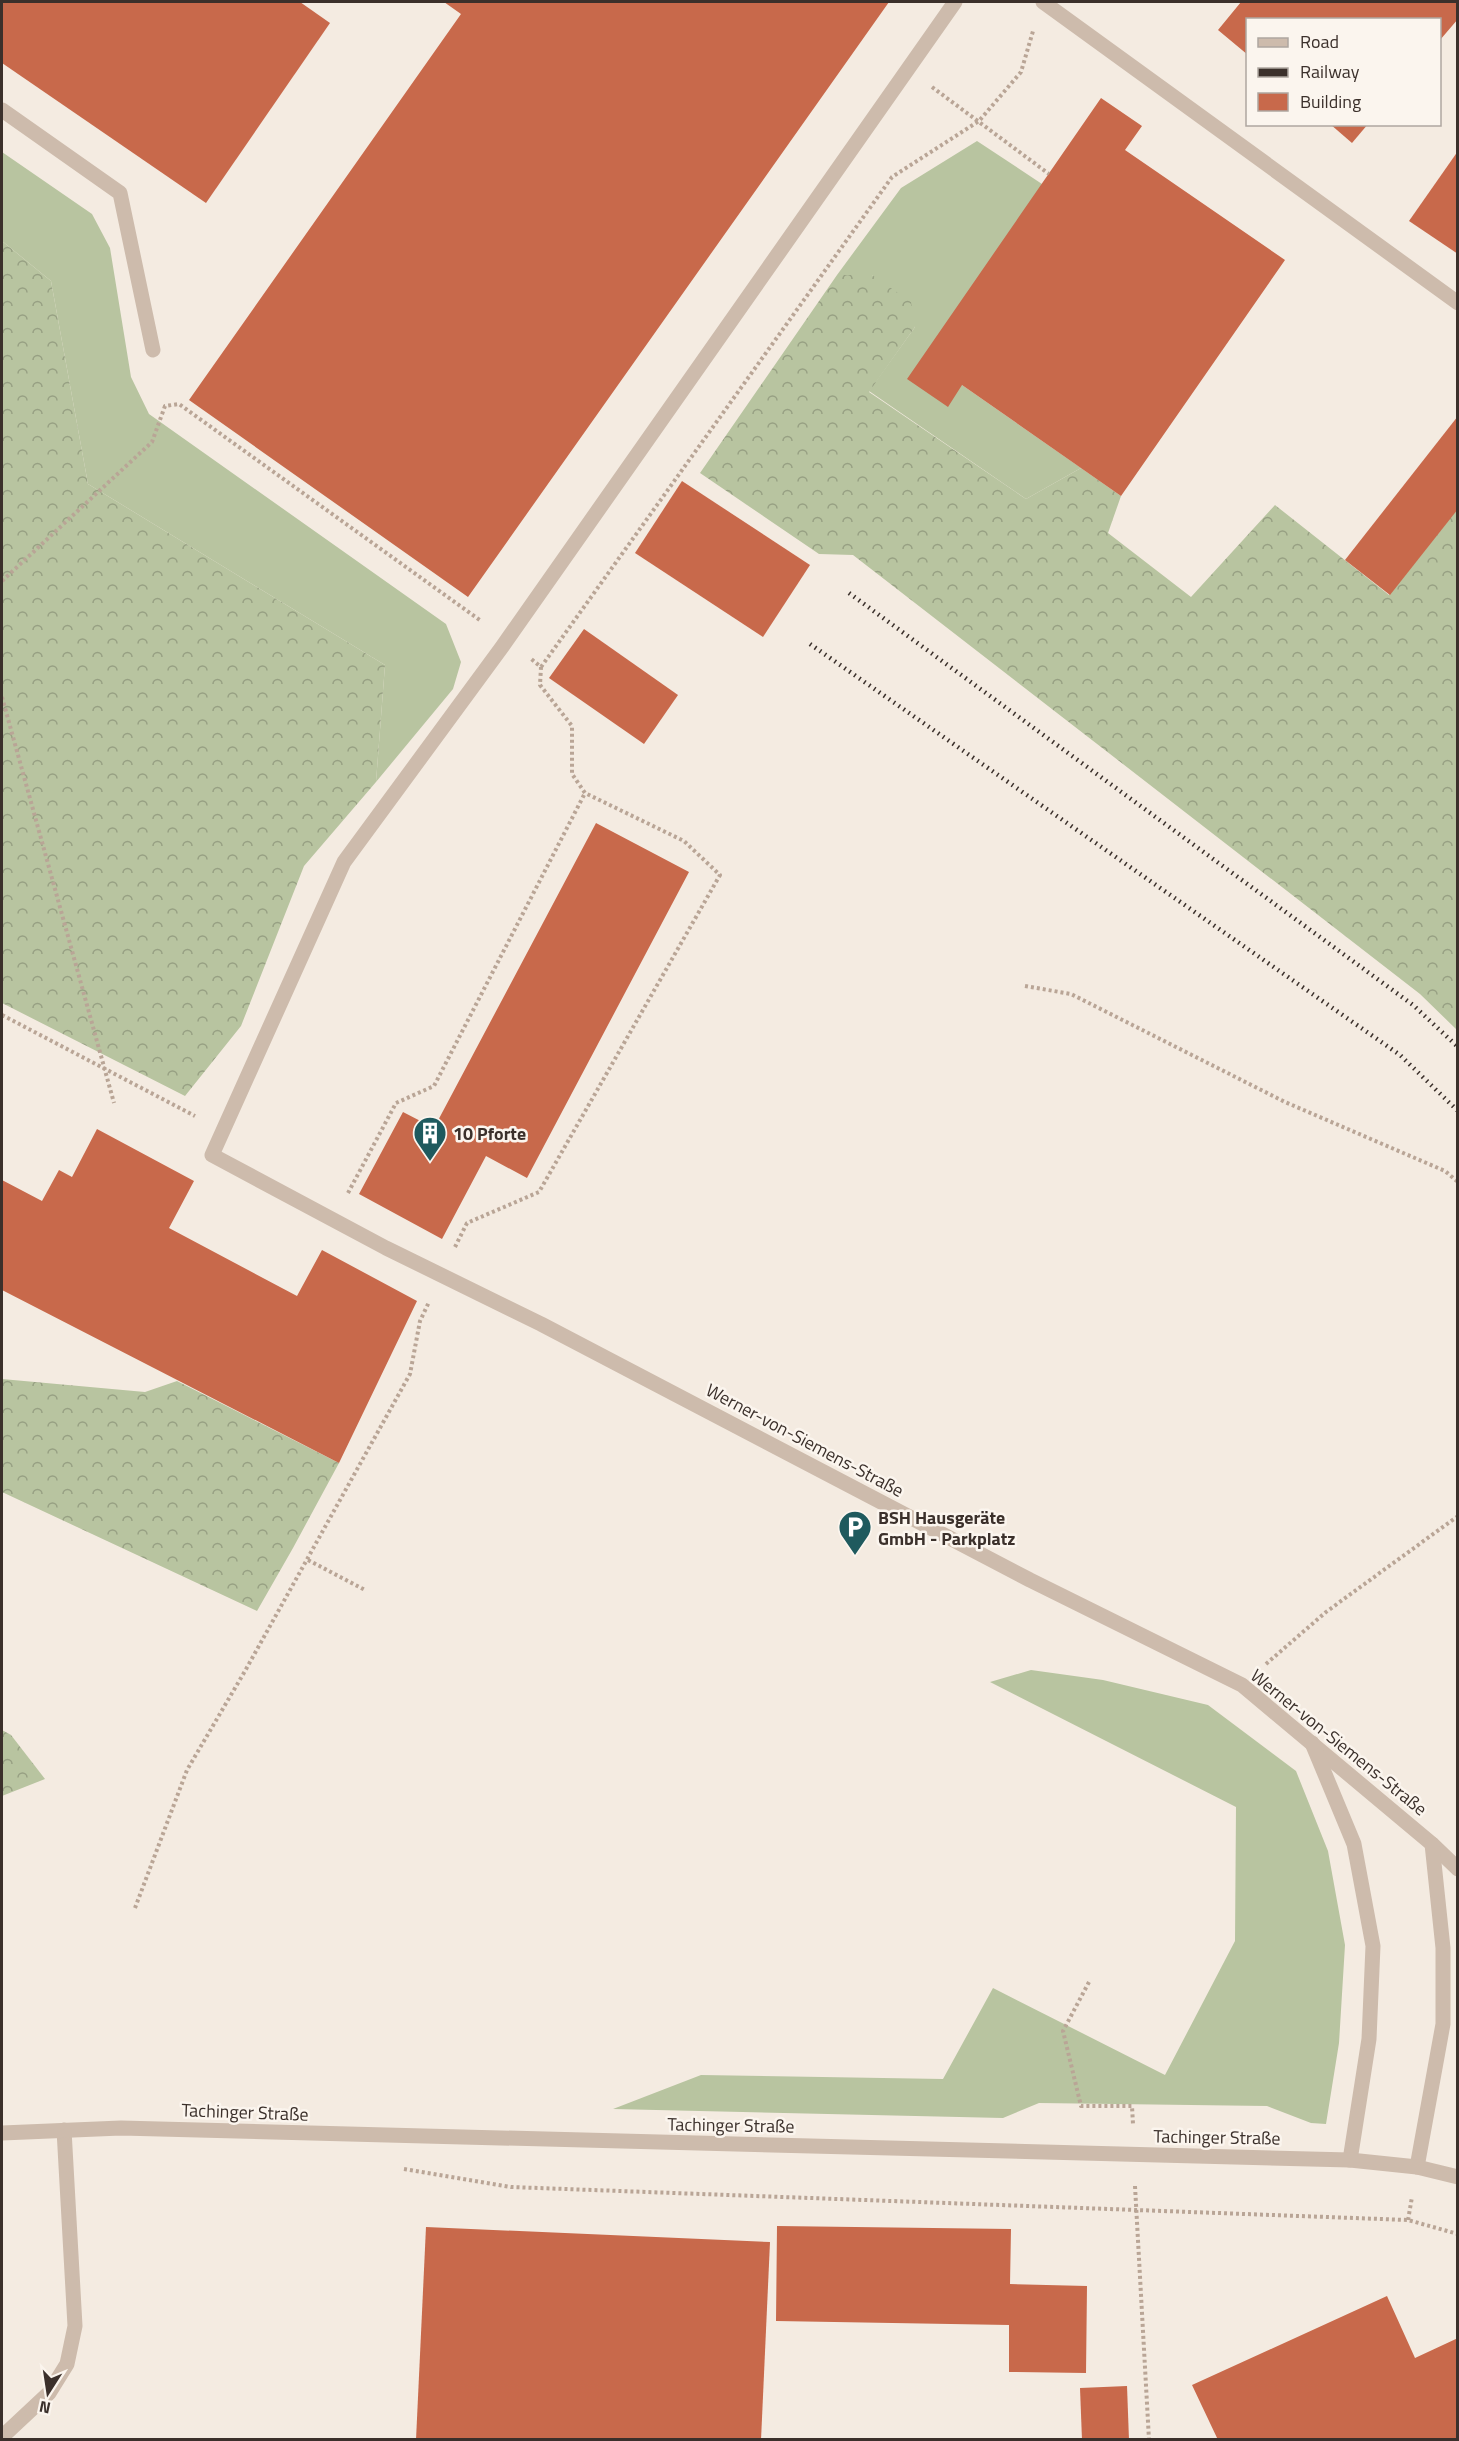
<svg xmlns="http://www.w3.org/2000/svg" width="1459" height="2441" font-family="'Titillium Web',sans-serif">
  <style>
    .grass { fill: #b8c4a0 }
    .forest { fill: url(#forest-crowns) }
    .building { fill: #c8694b }
    .lines { fill: none; stroke-linecap: round; stroke-linejoin: round }
    .path { stroke: #b9a596; stroke-width: 4; stroke-dasharray: 3 3; stroke-linecap: butt }
    .lane { stroke: #cdbbac; stroke-width: 15 }
    .street { stroke: #cdbbac; stroke-width: 15 }
    .rail { stroke: #3b302b; stroke-width: 4.5; stroke-dasharray: 1.5 4.5; stroke-linecap: butt }
    .labels { text-anchor: middle; dominant-baseline: central; stroke-width: 5; stroke-linejoin: round; paint-order: stroke }
    .poi-label { font-size: 18px; font-weight: bold; fill: #3b302b; stroke: #fbf5ee; text-anchor: start }
    .street-label { font-size: 18px; fill: #3b302b; stroke: #fbf5ee }
  </style>
  <defs>
    <pattern id="forest-crowns" width="20" height="18" patternUnits="userSpaceOnUse" patternTransform="scale(1.5)"><rect width="20" height="18" fill="#b8c4a0"/><path d="M2 6a3 3 0 1 1 6 0M12 15a3 3 0 1 1 6 0" fill="none" stroke="#97a083"/></pattern>
  </defs>
  <rect width="100%" height="100%" fill="#f4ebe1"/>
  <!-- grass -->
  <g class="grass">
    <path d="M977,141L1042,184L962,385L1081,468L1026,499L869,391L915,327L872,275H837L901,188Z"/>
    <path d="M2,152L92,214L110,248L131,377L149,414L446,624L461,662L453,689L376,782L385,665L88,484L51,281L2,241Z"/>
    <path d="M1031,1670L1103,1680L1208,1705L1296,1771L1328,1851L1345,1945L1339,2043L1326,2124L1311,2123L1267,2106L1039,2103L1003,2118L613,2109L701,2075L943,2079L993,1988L1165,2075L1235,1941L1236,1807L990,1682Z"/>
  </g>
  <!-- forest -->
  <g class="forest">
    <path d="M2,241L51,281L88,484L385,665L376,782L304,866L241,1026L185,1096L2,1003Z"/>
    <path d="M837,275H872L911,302L915,327L869,392L1026,499L1081,468L1121,496L1108,533L1191,597L1275,505L1389,595L1457,509V1030L1420,994L853,555L819,554L700,473Z"/>
    <path d="M2,1379L145,1392L177,1381L339,1463L293,1548L257,1611L2,1492Z"/>
    <path d="M2,1730L11,1735L45,1779L2,1796Z"/>
  </g>
  <!-- building -->
  <g class="building">
    <path d="M2,2H300L330,23L206,203L2,63Z"/>
    <path d="M444,2H889L468,597L189,400L461,14Z"/>
    <path d="M1241,2H1458V19L1440,40V20H1248V55L1218,30Z"/>
    <path d="M1101,98L1142,126L1125,150L1285,260L1121,496L962,385L948,407L907,379Z"/>
    <path d="M1330,124H1368L1352,143Z"/>
    <path d="M1458,151V254L1409,221Z"/>
    <path d="M1458,416V509L1390,595L1345,560Z"/>
    <path d="M682,481L810,565L763,637L635,553Z"/>
    <path d="M584,629L678,695L644,744L549,678Z"/>
    <path d="M596,823L689,872L527,1178L486,1156L442,1239L359,1194L403,1112L434,1128Z"/>
    <path d="M97,1129L194,1181L169,1228L297,1296L322,1250L417,1301L339,1463L2,1290V1180L42,1201L59,1170L72,1177Z"/>
    <path d="M777,2226L1011,2229L1010,2284L1087,2286L1086,2373L1009,2372V2325L776,2321Z"/>
    <path d="M426,2227L770,2242L761,2440H416Z"/>
    <path d="M1387,2296L1415,2358L1458,2338V2440H1218L1192,2385Z"/>
    <path d="M1127,2386L1129,2440H1082L1080,2388Z"/>
  </g>
  <g class="lines">
    <!-- path -->
    <g class="path">
      <path d="M932,87L1049,174"/>
      <path d="M2,581L152,442L165,406L179,404L481,621"/>
      <path d="M541,667L892,177L979,121L1021,72L1033,31"/>
      <path d="M2,697L114,1103"/>
      <path d="M1025,986L1071,994L1285,1102L1445,1171L1458,1182"/>
      <path d="M2,1015L195,1116"/>
      <path d="M348,1193L396,1103L434,1086L585,793"/>
      <path d="M455,1247L467,1223L539,1192L720,875L684,841L585,793L572,774V726L540,685L541,667L530,658"/>
      <path d="M308,1560L365,1590"/>
      <path d="M1266,1664L1326,1612L1458,1516"/>
      <path d="M135,1908L187,1770L245,1671L410,1374L420,1321L429,1302"/>
      <path d="M1089,1982L1063,2031L1081,2106H1132L1133,2124"/>
      <path d="M404,2169L511,2187L1408,2220L1458,2234"/>
      <path d="M1135,2186L1149,2440"/>
      <path d="M1408,2220L1412,2197"/>
    </g>
    <!-- lane -->
    <g class="lane">
      <path d="M955,2L502,647L344,862L212,1155L386,1248L541,1324L1030,1580L1242,1685L1432,1844L1458,1869"/>
      <path d="M1043,2L1458,303"/>
      <path d="M2,110L120,193L153,350"/>
      <path d="M1312,1743L1354,1844L1373,1946L1369,2039L1350,2160"/>
      <path d="M1417,2167L1443,2024V1948L1432,1844"/>
      <path d="M2,2437L49,2393L67,2364L75,2326L64,2130"/>
    </g>
    <!-- street -->
    <path class="street" d="M2,2133L121,2128L1350,2160L1417,2167L1458,2177"/>
    <!-- rail -->
    <g class="rail">
      <path d="M849,593L1413,1005L1458,1047"/>
      <path d="M810,644L1400,1055L1458,1111"/>
    </g>
  </g>
  <!-- icons -->
  <defs>
    <symbol id="building-pin" viewBox="-11 -11 22 30"><path d="M0 17L-7.5 6A9.5 9.5 0 1 1 7.5 6Z" fill="#1f5a5e" stroke="#fbf5ee"/><path d="M-4-6H4V6H1V3H-1V6H-4ZM-2.5-4.3h1.7v1.8h-1.7ZM.8-4.3h1.7v1.8H.8ZM-2.5-1h1.7V.8h-1.7ZM.8-1h1.7V.8H.8Z" fill="#fff"/></symbol>
    <symbol id="parking-pin" viewBox="-11 -11 22 30"><path d="M0 17L-7.5 6A9.5 9.5 0 1 1 7.5 6Z" fill="#1f5a5e" stroke="#fbf5ee"/><path d="M-3.5-5.5H1a3.5 3.5 0 0 1 0 7H-1V5.5H-3.5ZM-1-3.4V-.6H.8a1.4 1.4 0 0 0 0-2.8Z" fill="#fff"/></symbol>
  </defs>
  <g fill-rule="evenodd">
    <use href="#building-pin" x="411" y="1114" width="38" height="52"/>
    <use href="#parking-pin" x="836" y="1508" width="38" height="52"/>
  </g>
  <g class="labels">
    <!-- poi labels -->
    <g class="poi-label">
      <text x="453" y="1133">10 Pforte</text>
      <text x="878" y="1517">BSH Hausgeräte<tspan x="878" dy="21">GmbH - Parkplatz</tspan></text>
    </g>
    <!-- street labels -->
    <g class="street-label">
      <text transform="translate(805 1440) rotate(28)">Werner-von-Siemens-Straße</text>
      <text transform="translate(1339 1742) rotate(39)">Werner-von-Siemens-Straße</text>
      <text transform="translate(245 2112) rotate(2)">Tachinger Straße</text>
      <text transform="translate(731 2125) rotate(1)">Tachinger Straße</text>
      <text transform="translate(1217 2137) rotate(1)">Tachinger Straße</text>
    </g>
  </g>
  <!-- border -->
  <rect width="1459" height="2441" fill="none" stroke="#3b302b" stroke-width="6"/>
  <!-- legend -->
  <rect x="1246" y="18" width="195" height="108" fill="#fbf5ee" stroke="#aea6a0" stroke-width="1.5"/>
  <rect x="1258" y="38" width="30" height="9" fill="#cdbbac" stroke="#aea6a0" stroke-width="1.5"/>
  <text x="1300" y="48" font-size="18" fill="#3b302b">Road</text>
  <rect x="1258" y="68" width="30" height="9" fill="#3b302b" stroke="#aea6a0" stroke-width="1.5"/>
  <text x="1300" y="78" font-size="18" fill="#3b302b">Railway</text>
  <rect x="1258" y="93" width="30" height="18" fill="#c8694b" stroke="#aea6a0" stroke-width="1.5"/>
  <text x="1300" y="108" font-size="18" fill="#3b302b">Building</text>
  <!-- north arrow -->
  <g transform="translate(48 2393) rotate(192)" stroke="#fbf5ee" stroke-width="4.5" paint-order="stroke">
  <path d="M0-4.5L10 22L0 15L-10 22Z" fill="#3b302b"/>
  <text y="-9" font-size="16" font-weight="bold" text-anchor="middle" fill="#3b302b">N</text>
  </g>
</svg>
